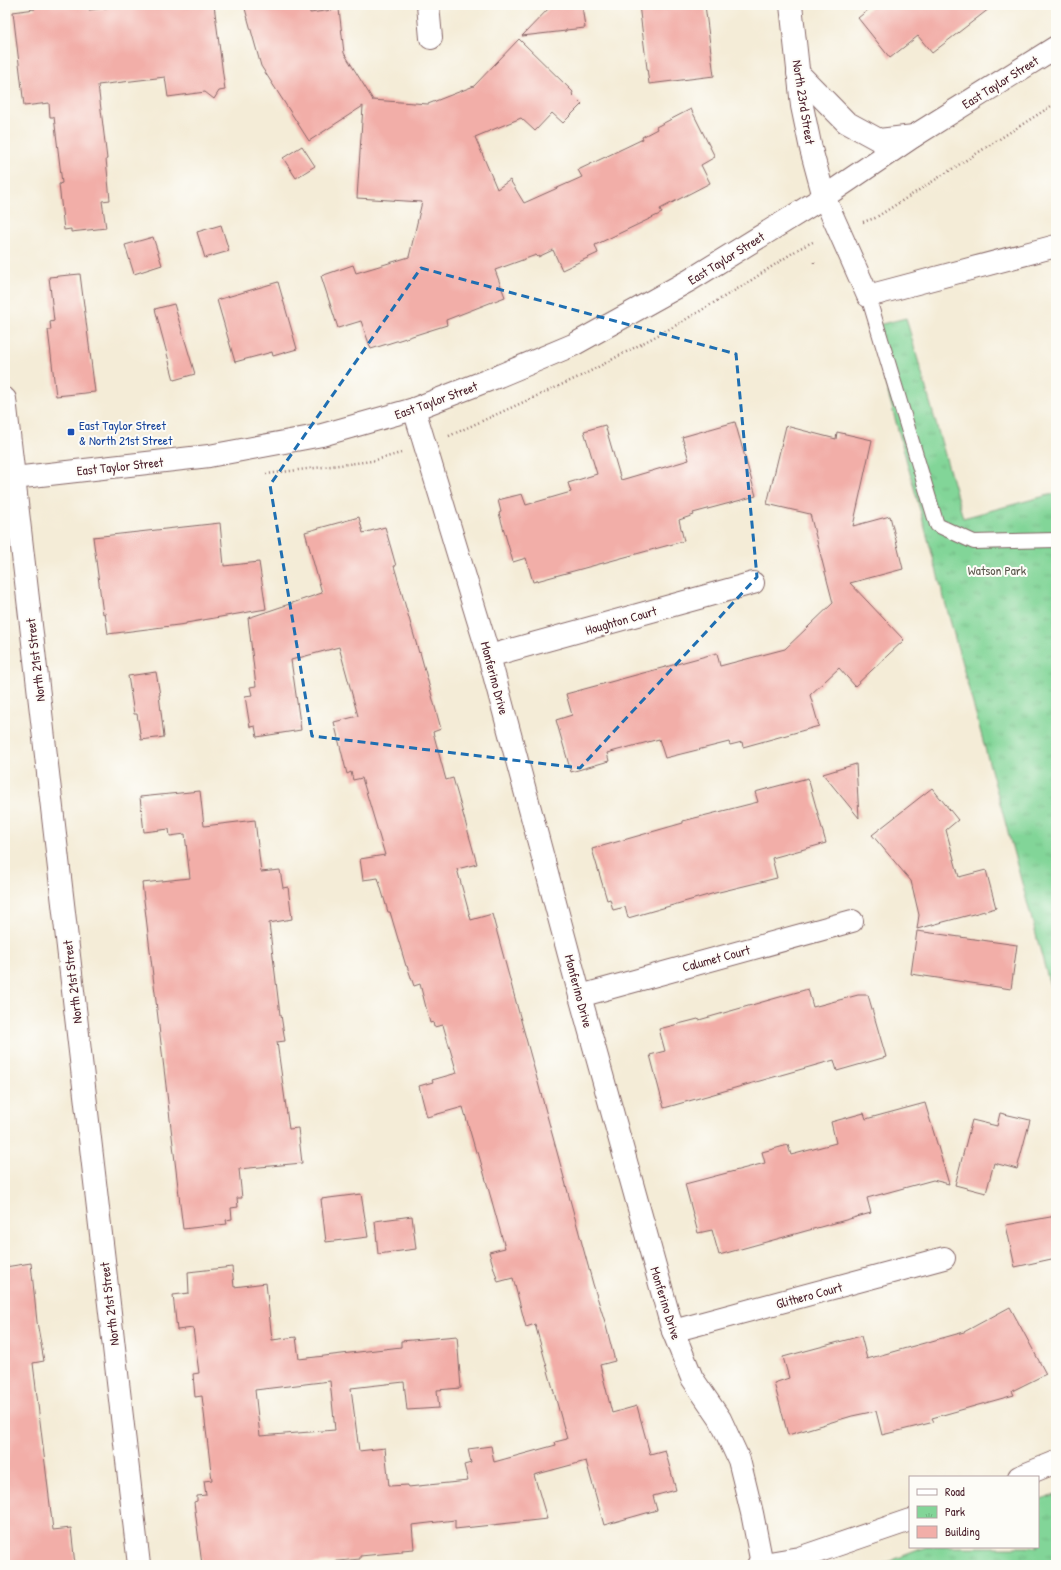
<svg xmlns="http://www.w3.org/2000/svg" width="1061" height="1570" font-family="'Patrick Hand',sans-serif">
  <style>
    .park { fill: url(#park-tufts); stroke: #667a62 }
    .building { fill: #f2aea8; fill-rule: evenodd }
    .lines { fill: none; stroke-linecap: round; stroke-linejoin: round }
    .service-casing { stroke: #866767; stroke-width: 16 }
    .minor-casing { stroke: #866767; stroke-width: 24 }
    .tertiary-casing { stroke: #866767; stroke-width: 24 }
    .secondary-casing { stroke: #866767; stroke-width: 24 }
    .path { stroke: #866767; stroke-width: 2.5; stroke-dasharray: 1 3; stroke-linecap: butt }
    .service { stroke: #fff; stroke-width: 14 }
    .minor { stroke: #fff; stroke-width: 22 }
    .tertiary { stroke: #fff; stroke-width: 22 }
    .secondary { stroke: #fff; stroke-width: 22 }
    .marked { fill: none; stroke: #1f6fb2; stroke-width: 3; stroke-dasharray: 8 5; stroke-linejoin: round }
    .transit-dot { fill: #1a4fb4; stroke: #fdfcf7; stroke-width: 1.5 }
    .labels { text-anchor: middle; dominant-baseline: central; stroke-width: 4; stroke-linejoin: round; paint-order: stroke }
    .street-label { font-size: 13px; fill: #4a1f2b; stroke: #fdfcf7 }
    .transit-label { font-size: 13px; fill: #164399; stroke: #fdfcf7; text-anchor: start }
    .park-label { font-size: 13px; fill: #5b564c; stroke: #fdfcf7 }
  </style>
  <defs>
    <pattern id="park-tufts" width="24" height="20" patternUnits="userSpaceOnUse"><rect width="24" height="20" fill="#82d598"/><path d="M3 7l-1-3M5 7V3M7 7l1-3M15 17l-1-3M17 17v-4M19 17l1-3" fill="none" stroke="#72b683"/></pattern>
  </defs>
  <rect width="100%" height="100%" fill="#fdfcf7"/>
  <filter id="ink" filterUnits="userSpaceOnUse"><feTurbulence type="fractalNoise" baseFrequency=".025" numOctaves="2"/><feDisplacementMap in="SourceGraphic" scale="8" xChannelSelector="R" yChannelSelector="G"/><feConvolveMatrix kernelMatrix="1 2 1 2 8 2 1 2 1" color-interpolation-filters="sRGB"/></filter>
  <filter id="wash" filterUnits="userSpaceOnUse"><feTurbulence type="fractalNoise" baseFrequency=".012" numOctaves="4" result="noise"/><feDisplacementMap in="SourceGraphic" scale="16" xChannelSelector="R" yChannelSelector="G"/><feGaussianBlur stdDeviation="0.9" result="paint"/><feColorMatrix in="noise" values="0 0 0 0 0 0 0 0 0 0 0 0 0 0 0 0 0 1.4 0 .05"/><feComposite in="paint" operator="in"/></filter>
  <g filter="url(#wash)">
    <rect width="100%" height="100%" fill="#f4ecd7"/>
    <!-- park -->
    <g class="park">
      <path d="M906,318L963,518L1056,493V1008L870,327Z"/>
      <path d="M1056,1494V1565H880L926,1547H1038V1500Z"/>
    </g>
    <g id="blocks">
      <!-- building -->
      <g class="building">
        <path d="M34,5H89V10L128,5H214L225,90L219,91L214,99L205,92L168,97L165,77L98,85L107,159H106L110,200L102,201L106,228L71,232V229L64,230L59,184L62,183L54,117H50L49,103L24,106L13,12L35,9Z"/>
        <path d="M244,5H309L310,13L339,9L344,53L373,100H372L428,104L474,86L519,39L573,92L572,94L582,104L563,123L552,113L535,131L521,118L475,137L497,189L510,180L524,203L582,177L578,170L643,139L642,137L657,129L656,127L691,109L715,157L701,165L710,183L660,209L662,213L595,245L598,253L562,270L553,250L538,257L536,255L495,270L505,297L446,320L447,325L371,349L361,321L338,328L321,276L353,265L356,273L409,257L422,202L357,198L363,106L309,141L261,66Z"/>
        <path d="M552,5H582L585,28L566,30V31L522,36Z"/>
        <path d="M639,5H705L714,76L649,84Z"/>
        <path d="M874,5H994L932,53L918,36L890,58L858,18Z"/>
        <path d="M302,146L315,166L296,178L283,158Z"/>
        <path d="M221,225L229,251L205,258L197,232Z"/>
        <path d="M153,237L162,265L134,274L125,245Z"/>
        <path d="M80,274L95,392L56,396L48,330H51L50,322L54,321L49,277Z"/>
        <path d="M278,282L297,349L273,356L272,352L235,362L217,300Z"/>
        <path d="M174,304L195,374L174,380L155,309Z"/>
        <path d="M735,422L756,496L693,513L694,515L679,520L684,541L533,582L526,558L513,562L499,513L501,512L498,500L522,494L526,505L571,492L568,483L597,474L584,431L605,425L621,480L689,460L682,437Z"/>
        <path d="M786,426L836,439L837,432L872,440L853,526L890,516L903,569L850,583L904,640L855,686L839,668L810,695L819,726L743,747L742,742L730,745L729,742L665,758L659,739L607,753L609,761L571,772L556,720L572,715L566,694L717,653L720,666L785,649L833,603L810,514L767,504Z"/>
        <path d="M359,517L363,533L385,527L396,566H394L419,653L420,652L441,729L433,732L446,780L453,778L477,864L457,869L471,920L492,914L593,1284L605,1322L615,1361L600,1365L612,1413L637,1406L650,1454L665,1450L676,1490L653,1496L657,1510L604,1525L586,1461L534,1475L547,1519L455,1529V1520L412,1525L414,1549L402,1550V1552L360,1556V1559L308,1564V1565H202L194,1502L197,1501V1496L206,1495L204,1481L212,1480L202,1396L195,1397L193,1374L199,1373L193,1328L177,1330L173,1295L189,1293L188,1272L232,1267L234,1287L266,1283L272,1340L296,1337L299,1359L401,1347V1341L457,1336L461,1388L437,1390L439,1408L407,1410L404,1382L351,1388L359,1451L385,1448L389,1486L408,1485V1487L468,1481L464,1465L471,1463L468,1449L491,1446L494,1462L556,1445L555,1442L567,1439L535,1324L526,1327L513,1278L498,1282L489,1252L505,1248L478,1152H476L463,1107L427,1117L419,1086L433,1082L432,1080L457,1073L443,1025L434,1027L433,1022L430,1023L420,984L414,986L407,966H406L390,912H388L378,878L363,880L360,859L385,855L362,778L353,780L351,772L347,774L334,722L358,716L339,647L291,660L301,730L257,737L255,726L250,727L245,696L252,695L250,687L256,686L248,618L322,593L305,532ZM330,1381L335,1430L260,1436L255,1390Z"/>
        <path d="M220,523L224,566L259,562L266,609L186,623V624L108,634L105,613L103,614L93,537Z"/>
        <path d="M156,672L160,695H159L164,737L141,740L137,714H134L128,676Z"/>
        <path d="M856,764L859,818L823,774Z"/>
        <path d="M808,778L826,843L772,858L777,878L715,893L628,918L625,907L613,910L610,899L607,900L592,849L683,823V821L758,802L755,792Z"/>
        <path d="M932,788L958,820L946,830L959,877L986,870L996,908L917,929L919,915L911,881L872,835Z"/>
        <path d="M200,791L204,826L255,820L261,872L280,870L283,888L288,887L292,919L269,923L280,1015H281L285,1041L277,1042L289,1129L298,1128L302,1163L239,1169L242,1198H237L238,1207L231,1208L232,1219L226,1220L227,1224L183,1229L142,883L190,878L185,834L170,836L169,829L144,832L140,797Z"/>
        <path d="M917,931L1017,945L1011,989L911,974Z"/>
        <path d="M808,989L813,1007L858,995H868L886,1057L837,1071L834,1060L664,1108L650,1055L665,1051L659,1029L698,1019L699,1020Z"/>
        <path d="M925,1103L949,1184L933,1180L867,1198L871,1213L719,1255L712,1230L698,1233L685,1184L765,1163L762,1152L788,1145L791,1155L836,1143L831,1122L864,1113L866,1119Z"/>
        <path d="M1000,1113L1030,1120L1017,1169L994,1163L986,1193L955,1185L972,1120L997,1126Z"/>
        <path d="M361,1194L368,1237L326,1242L321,1199Z"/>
        <path d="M412,1216L416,1249L378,1254L375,1221Z"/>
        <path d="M1056,1216V1258L1015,1267L1006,1225Z"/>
        <path d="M31,1263L37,1322L44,1361L33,1363L53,1530L71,1528L75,1565H5V1267Z"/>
        <path d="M1010,1307L1046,1374L1012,1391L1014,1395L932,1418L934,1422L882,1435L876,1411L852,1416L788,1435L774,1383L789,1378L783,1357L861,1336L867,1359L964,1332Z"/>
      </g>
    </g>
  </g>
  <g filter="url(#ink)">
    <use href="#blocks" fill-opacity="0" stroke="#866767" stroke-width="1"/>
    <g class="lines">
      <defs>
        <path id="service" d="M868,296L937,525L974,542L1056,540"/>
        <g id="minor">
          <path d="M428,5L431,38"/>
          <path d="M824,197L868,296L1056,246"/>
          <path d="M5,399L139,1565"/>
          <path d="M414,409L489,656L580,996L673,1331L692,1378L720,1419L739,1460L752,1513L762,1564"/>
          <path d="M489,656L753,583"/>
          <path d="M580,996L852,921"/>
          <path d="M673,1331L944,1258"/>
        </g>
        <g id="tertiary">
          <path d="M791,5L802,106L811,149L824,197"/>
          <path d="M798,73L846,122L879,140L914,136"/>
          <path d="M1019,1477L1056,1462"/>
          <path d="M758,1565L799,1558L910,1520"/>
        </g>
        <path id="secondary" d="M5,479L209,456L322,435L414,409L499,376L573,345L690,280L824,197L914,136L1056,47"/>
      </defs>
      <!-- service casing -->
      <use href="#service" class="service-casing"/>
      <!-- minor casing -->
      <use href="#minor" class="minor-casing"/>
      <!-- tertiary casing -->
      <use href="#tertiary" class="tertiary-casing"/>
      <!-- secondary casing -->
      <use href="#secondary" class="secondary-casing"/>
      <!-- path -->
      <g class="path">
        <path d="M863,222L875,218L1056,103"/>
        <path d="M814,262V264"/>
        <path d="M449,436L583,375L673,327L744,285L800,248L815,241"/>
        <path d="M266,474L372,461L401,453"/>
      </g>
      <!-- service -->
      <use href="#service" class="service"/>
      <!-- minor -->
      <use href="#minor" class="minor"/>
      <!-- tertiary -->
      <use href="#tertiary" class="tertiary"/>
      <!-- secondary -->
      <use href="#secondary" class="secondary"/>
    </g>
  </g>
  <!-- marked area -->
  <path class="marked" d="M421,268L736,354L757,577L580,768L312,736L270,485Z"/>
  <!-- markers -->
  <rect class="transit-dot" x="67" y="428" width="8" height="8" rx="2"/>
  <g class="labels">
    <!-- street labels -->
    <g class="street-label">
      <text transform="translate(1000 82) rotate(-32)">East Taylor Street</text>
      <text transform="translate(804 102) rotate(81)">North 23rd Street</text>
      <text transform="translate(726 258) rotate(-32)">East Taylor Street</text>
      <text transform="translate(436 400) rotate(-20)">East Taylor Street</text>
      <text transform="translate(120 466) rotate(-6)">East Taylor Street</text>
      <text transform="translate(621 620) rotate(-16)">Houghton Court</text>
      <text transform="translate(35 660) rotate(-97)">North 21st Street</text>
      <text transform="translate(495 678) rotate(75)">Monferino Drive</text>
      <text transform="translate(716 958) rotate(-15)">Calumet Court</text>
      <text transform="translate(72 982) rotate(-97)">North 21st Street</text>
      <text transform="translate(579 991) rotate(75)">Monferino Drive</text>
      <text transform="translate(809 1295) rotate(-15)">Glithero Court</text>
      <text transform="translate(666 1303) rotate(73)">Monferino Drive</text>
      <text transform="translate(109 1304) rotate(-97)">North 21st Street</text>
    </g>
    <!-- transit labels -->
    <g class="transit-label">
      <text x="79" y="425">East Taylor Street<tspan x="79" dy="15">&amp; North 21st Street</tspan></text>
    </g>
    <!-- park labels -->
    <g class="park-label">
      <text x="997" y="570">Watson Park</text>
    </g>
  </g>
  <!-- margin -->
  <rect width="1061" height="1570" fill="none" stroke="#fdfcf7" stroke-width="20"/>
  <!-- legend -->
  <rect x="909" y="1476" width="130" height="72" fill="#fdfcf7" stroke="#b5a4a5"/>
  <rect x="917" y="1489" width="20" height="6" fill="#ffffff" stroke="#b5a4a5"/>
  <text x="945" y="1496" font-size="12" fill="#4a1f2b">Road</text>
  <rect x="917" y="1506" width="20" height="12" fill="url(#park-tufts)" stroke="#b5a4a5"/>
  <text x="945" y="1516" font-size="12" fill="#4a1f2b">Park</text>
  <rect x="917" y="1526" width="20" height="12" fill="#f2aea8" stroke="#b5a4a5"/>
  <text x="945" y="1536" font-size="12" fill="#4a1f2b">Building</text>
</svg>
